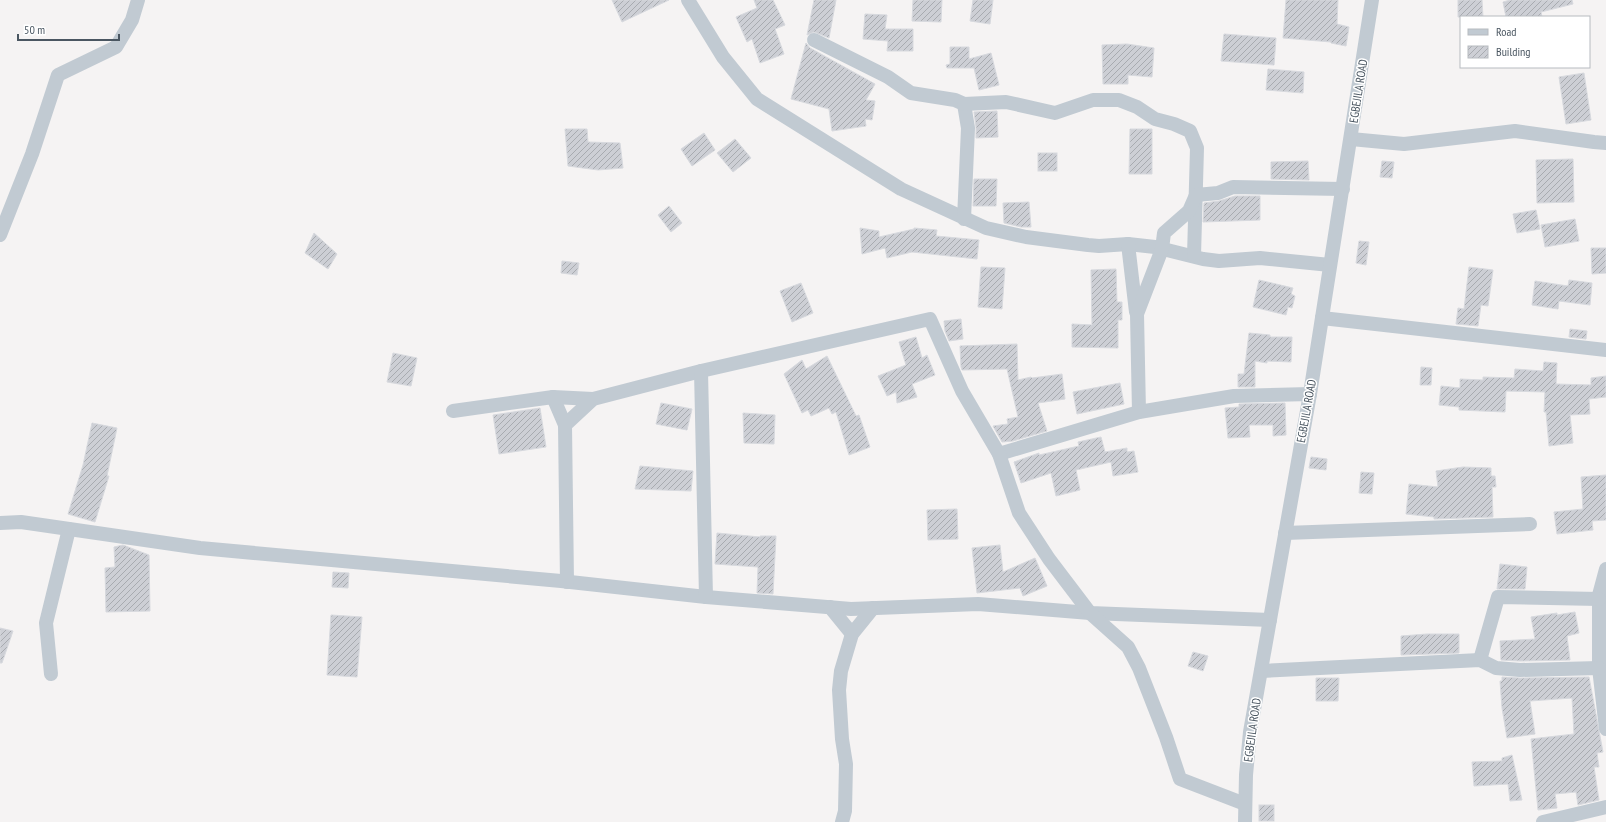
<svg xmlns="http://www.w3.org/2000/svg" width="1606" height="822" font-family="'PT Sans Narrow',sans-serif">
  <style>
    .building { fill: url(#building-hatch); stroke: #d7d9de }
    .lines { fill: none; stroke-linecap: round; stroke-linejoin: round }
    .minor { stroke: #c1cad2; stroke-width: 14 }
    .labels { text-anchor: middle; dominant-baseline: central; stroke-width: 3; stroke-linejoin: round; paint-order: stroke }
    .street-label { font-size: 12px; fill: #4a5661; stroke: #fff }
  </style>
  <defs>
    <pattern id="building-hatch" width="6" height="6" patternUnits="userSpaceOnUse"><rect width="6" height="6" fill="#cdcfd5"/><path d="M-1 1l2-2M0 6l6-6M5 7l2-2" fill="none" stroke="#a8abb0"/></pattern>
  </defs>
  <rect width="100%" height="100%" fill="#f5f3f3"/>
  <!-- building -->
  <g class="building">
    <path d="M612,0H669L622,22Z"/>
    <path d="M754,0H773L785,25L775,29L784,54L760,63L752,39L747,42L736,17L757,8Z"/>
    <path d="M814,0H836L829,38L814,32L807,35Z"/>
    <path d="M913,0H942L941,22L912,21Z"/>
    <path d="M973,0H993L990,24L970,21Z"/>
    <path d="M1286,0H1338L1337,24L1349,27L1346,46L1331,43V42L1283,38Z"/>
    <path d="M1458,0H1482L1483,17H1458Z"/>
    <path d="M1510,0H1572L1573,4L1541,12L1542,17H1506L1503,2Z"/>
    <path d="M865,14L887,15L885,29H913V51H887L888,41L863,39Z"/>
    <path d="M1224,34L1276,38L1274,65L1221,61Z"/>
    <path d="M806,43L810,48L875,84L866,100L875,101L872,120L865,119L866,126L832,131L829,109L791,99Z"/>
    <path d="M1127,44L1154,48L1152,77L1128,75V84H1103L1102,45Z"/>
    <path d="M950,47H969V59L991,53L999,85L979,90L974,68H947L946,65L950,64Z"/>
    <path d="M1268,69L1304,72L1303,93L1266,90Z"/>
    <path d="M1584,73L1591,120L1566,124L1559,77Z"/>
    <path d="M997,111L998,137L976,138V127L974,112Z"/>
    <path d="M565,129H587L588,142L620,143L623,168L598,170L568,166Z"/>
    <path d="M1130,129H1152V174H1129Z"/>
    <path d="M704,133L715,150L692,166L681,149Z"/>
    <path d="M735,139L751,158L733,172L717,153Z"/>
    <rect x="1038" y="153" width="19" height="18"/>
    <path d="M1573,159L1574,202L1537,203L1536,160Z"/>
    <path d="M1308,161L1309,180L1271,179V162Z"/>
    <path d="M1382,161L1394,162L1392,178L1380,177Z"/>
    <path d="M974,179H997L996,206H973Z"/>
    <path d="M1235,196H1260V220L1203,222L1204,203L1219,201Z"/>
    <path d="M1029,202L1031,227H1021L1004,223L1003,203Z"/>
    <path d="M669,206L682,223L671,232L658,215Z"/>
    <path d="M1536,210L1540,229L1517,233L1513,214Z"/>
    <path d="M1575,219L1579,241L1545,247L1541,225Z"/>
    <path d="M860,228L879,231V237L914,229V228L937,230L936,236L979,240L977,259L912,252L887,258L885,248L862,254Z"/>
    <path d="M314,233L337,254L328,269L305,253Z"/>
    <path d="M1359,241L1369,242L1366,265L1356,263Z"/>
    <path d="M1591,248H1606V273L1592,274Z"/>
    <path d="M562,261L579,263L577,275L561,273Z"/>
    <path d="M981,267L1005,268L1002,309L978,307Z"/>
    <path d="M1469,267L1493,270L1488,306L1481,305L1478,326L1456,324L1458,308L1464,309Z"/>
    <path d="M1116,269L1117,302H1122V320H1118V348L1072,347V324L1092,325L1091,270Z"/>
    <path d="M1259,280L1293,288L1291,294L1295,296L1292,308L1288,307L1286,315L1253,307Z"/>
    <path d="M1569,280L1592,283L1590,305L1559,301L1558,309L1532,305L1535,281L1568,286Z"/>
    <path d="M801,283L813,313L792,322L780,291Z"/>
    <path d="M961,319L963,339L949,341L945,331L944,321Z"/>
    <path d="M1570,329L1587,331L1586,339L1569,337Z"/>
    <path d="M1249,333L1270,335V337H1292L1291,362L1267,361V363L1255,361V387H1238V374H1244Z"/>
    <path d="M916,337L922,358L927,355L935,375L912,384L917,397L897,403L896,392L887,396L878,376L906,365L899,342Z"/>
    <path d="M1017,344L1018,380L1031,377L1032,378L1062,374L1065,399L1038,403L1047,431L1013,441L1002,442L993,426L1008,424L1007,419L1018,417L1007,369L962,370L961,367L960,346Z"/>
    <path d="M393,353L417,358L411,386L387,382Z"/>
    <path d="M827,356L856,416L859,415L870,447L849,455L836,412L832,414L829,408L811,416L808,410L802,413L784,374L802,360L806,369Z"/>
    <path d="M1544,362L1557,363L1556,384L1591,385V378L1606,376V397L1589,399L1590,414L1570,415L1573,443L1549,446L1546,412H1544L1545,392L1506,391L1505,412L1459,410V407L1439,405L1441,386L1460,388V379L1483,380V377L1514,378L1515,369L1543,371Z"/>
    <path d="M1421,367L1432,368L1431,385H1420Z"/>
    <path d="M1120,383L1124,404L1077,414L1073,392Z"/>
    <path d="M661,403L692,409L687,430L656,424Z"/>
    <path d="M1285,403L1286,435L1273,436V425H1249L1250,437L1228,438L1225,408L1239,407V404Z"/>
    <path d="M540,408L546,447L499,454L493,415Z"/>
    <path d="M743,413L775,415L774,444L744,443Z"/>
    <path d="M92,423L117,428L107,476H109L95,522L68,514L83,465Z"/>
    <path d="M1101,437L1105,452L1127,448V452L1134,451L1138,472L1113,476L1111,462L1076,470L1080,490L1056,496L1051,473L1021,483L1014,462L1039,453V455L1079,446L1078,442Z"/>
    <path d="M1311,457L1327,459L1326,470L1309,468Z"/>
    <path d="M640,466L693,471L691,491L635,489Z"/>
    <path d="M1463,467L1491,468V476H1495L1496,487H1492L1493,517L1434,519V517L1406,514L1409,484L1438,487L1436,471Z"/>
    <path d="M1361,472L1374,473L1372,494L1359,493Z"/>
    <path d="M1606,475V520L1592,521L1593,530L1557,534L1554,512L1583,509L1581,477Z"/>
    <path d="M957,509L958,539L928,540L927,510Z"/>
    <path d="M717,533L760,537V536H776L773,594L757,593L758,567L715,564Z"/>
    <path d="M123,545L149,555L150,611L106,612L105,568L115,567L114,547Z"/>
    <path d="M1000,545L1003,572L1035,558L1047,586L1023,596L1020,588L977,593L972,548Z"/>
    <path d="M1500,564L1527,567L1525,589H1497Z"/>
    <path d="M333,572L349,573L348,588L332,587Z"/>
    <path d="M1575,612L1579,633L1567,636L1570,660L1520,661L1501,660L1500,641L1535,639L1531,617L1557,613V615Z"/>
    <path d="M331,615L362,617L357,677L327,675Z"/>
    <path d="M0,628L13,631L2,663H0Z"/>
    <path d="M1427,634H1459V653L1401,655V636Z"/>
    <path d="M1193,652L1208,656L1203,671L1188,666Z"/>
    <path d="M1502,677L1520,678L1589,677L1603,752L1597,753L1599,767H1594L1599,800L1578,805L1576,792L1555,794L1557,808L1538,810L1531,739L1574,734L1572,698L1530,701L1535,734L1507,738L1502,708L1500,681H1502Z"/>
    <path d="M1316,678H1339L1338,701H1316Z"/>
    <path d="M1512,755L1522,800L1510,801L1508,784L1474,786L1472,762L1502,761V758Z"/>
    <rect x="1259" y="805" width="15" height="16"/>
  </g>
  <g class="lines">
    <!-- minor -->
    <g class="minor">
      <path d="M688,0L723,57L757,99L901,189L986,228L1026,237L1088,245L1099,246L1128,244L1155,247L1203,259L1219,261L1260,258L1330,265"/>
      <path d="M814,40L888,77L911,93L955,100L964,104L968,128L964,219"/>
      <path d="M964,104L1006,102L1055,113L1093,100H1119L1137,107L1155,119L1174,124L1190,131L1197,148L1194,256"/>
      <path d="M1351,139L1404,144L1515,131L1594,142L1606,143"/>
      <path d="M0,235L32,154L58,75L116,47L132,20L138,0"/>
      <path d="M1128,244L1136,312"/>
      <path d="M1322,318L1606,350"/>
      <path d="M553,397L565,425"/>
      <path d="M453,411L553,397L593,399"/>
      <path d="M1139,412L1137,314L1162,249L1164,233L1189,211L1196,195L1218,193L1233,187L1343,189"/>
      <path d="M999,454L1139,412L1234,396L1310,394"/>
      <path d="M0,523L21,522L200,548L561,581L706,597L851,609L978,604L1090,613L1270,620"/>
      <path d="M1285,533L1530,524"/>
      <path d="M1606,569L1599,595V668L1606,729"/>
      <path d="M567,582L565,425L593,399L701,371"/>
      <path d="M706,597L701,371L930,319L962,391L999,454L1019,513L1049,559L1090,613L1128,647L1139,668L1166,737L1180,779L1245,804"/>
      <path d="M830,607L852,634"/>
      <path d="M1480,660L1498,597L1599,599"/>
      <path d="M1261,671L1480,660L1496,668L1520,670L1599,668"/>
      <path d="M51,674L46,623L69,529"/>
      <path d="M842,822L845,811L846,764L842,739L839,690L841,671L852,634L873,608"/>
      <path d="M1245,822L1246,775L1250,732L1310,394L1372,0"/>
      <path d="M1543,822L1606,807"/>
    </g>
  </g>
  <g class="labels">
    <!-- street labels -->
    <g class="street-label">
      <text transform="translate(1358 91) rotate(-81)">EGBEJILA ROAD</text>
      <text transform="translate(1306 411) rotate(-80)">EGBEJILA ROAD</text>
      <text transform="translate(1252 730) rotate(-82)">EGBEJILA ROAD</text>
    </g>
  </g>
  <!-- legend -->
  <rect x="1460" y="16" width="130" height="52" fill="#ffffff" stroke="#b7bbc0"/>
  <rect x="1468" y="29" width="20" height="6" fill="#c1cad2" stroke="#b7bbc0"/>
  <text x="1496" y="36" font-size="12" fill="#4a5661">Road</text>
  <rect x="1468" y="46" width="20" height="12" fill="url(#building-hatch)" stroke="#b7bbc0"/>
  <text x="1496" y="56" font-size="12" fill="#4a5661">Building</text>
  <!-- scale -->
  <path d="M18 34v6h101v-6" fill="none" stroke="#4a5661" stroke-width="2"/>
  <text x="24" y="34" font-size="12" fill="#4a5661" stroke="#ffffff" stroke-width="3" paint-order="stroke">50 m</text>
</svg>
